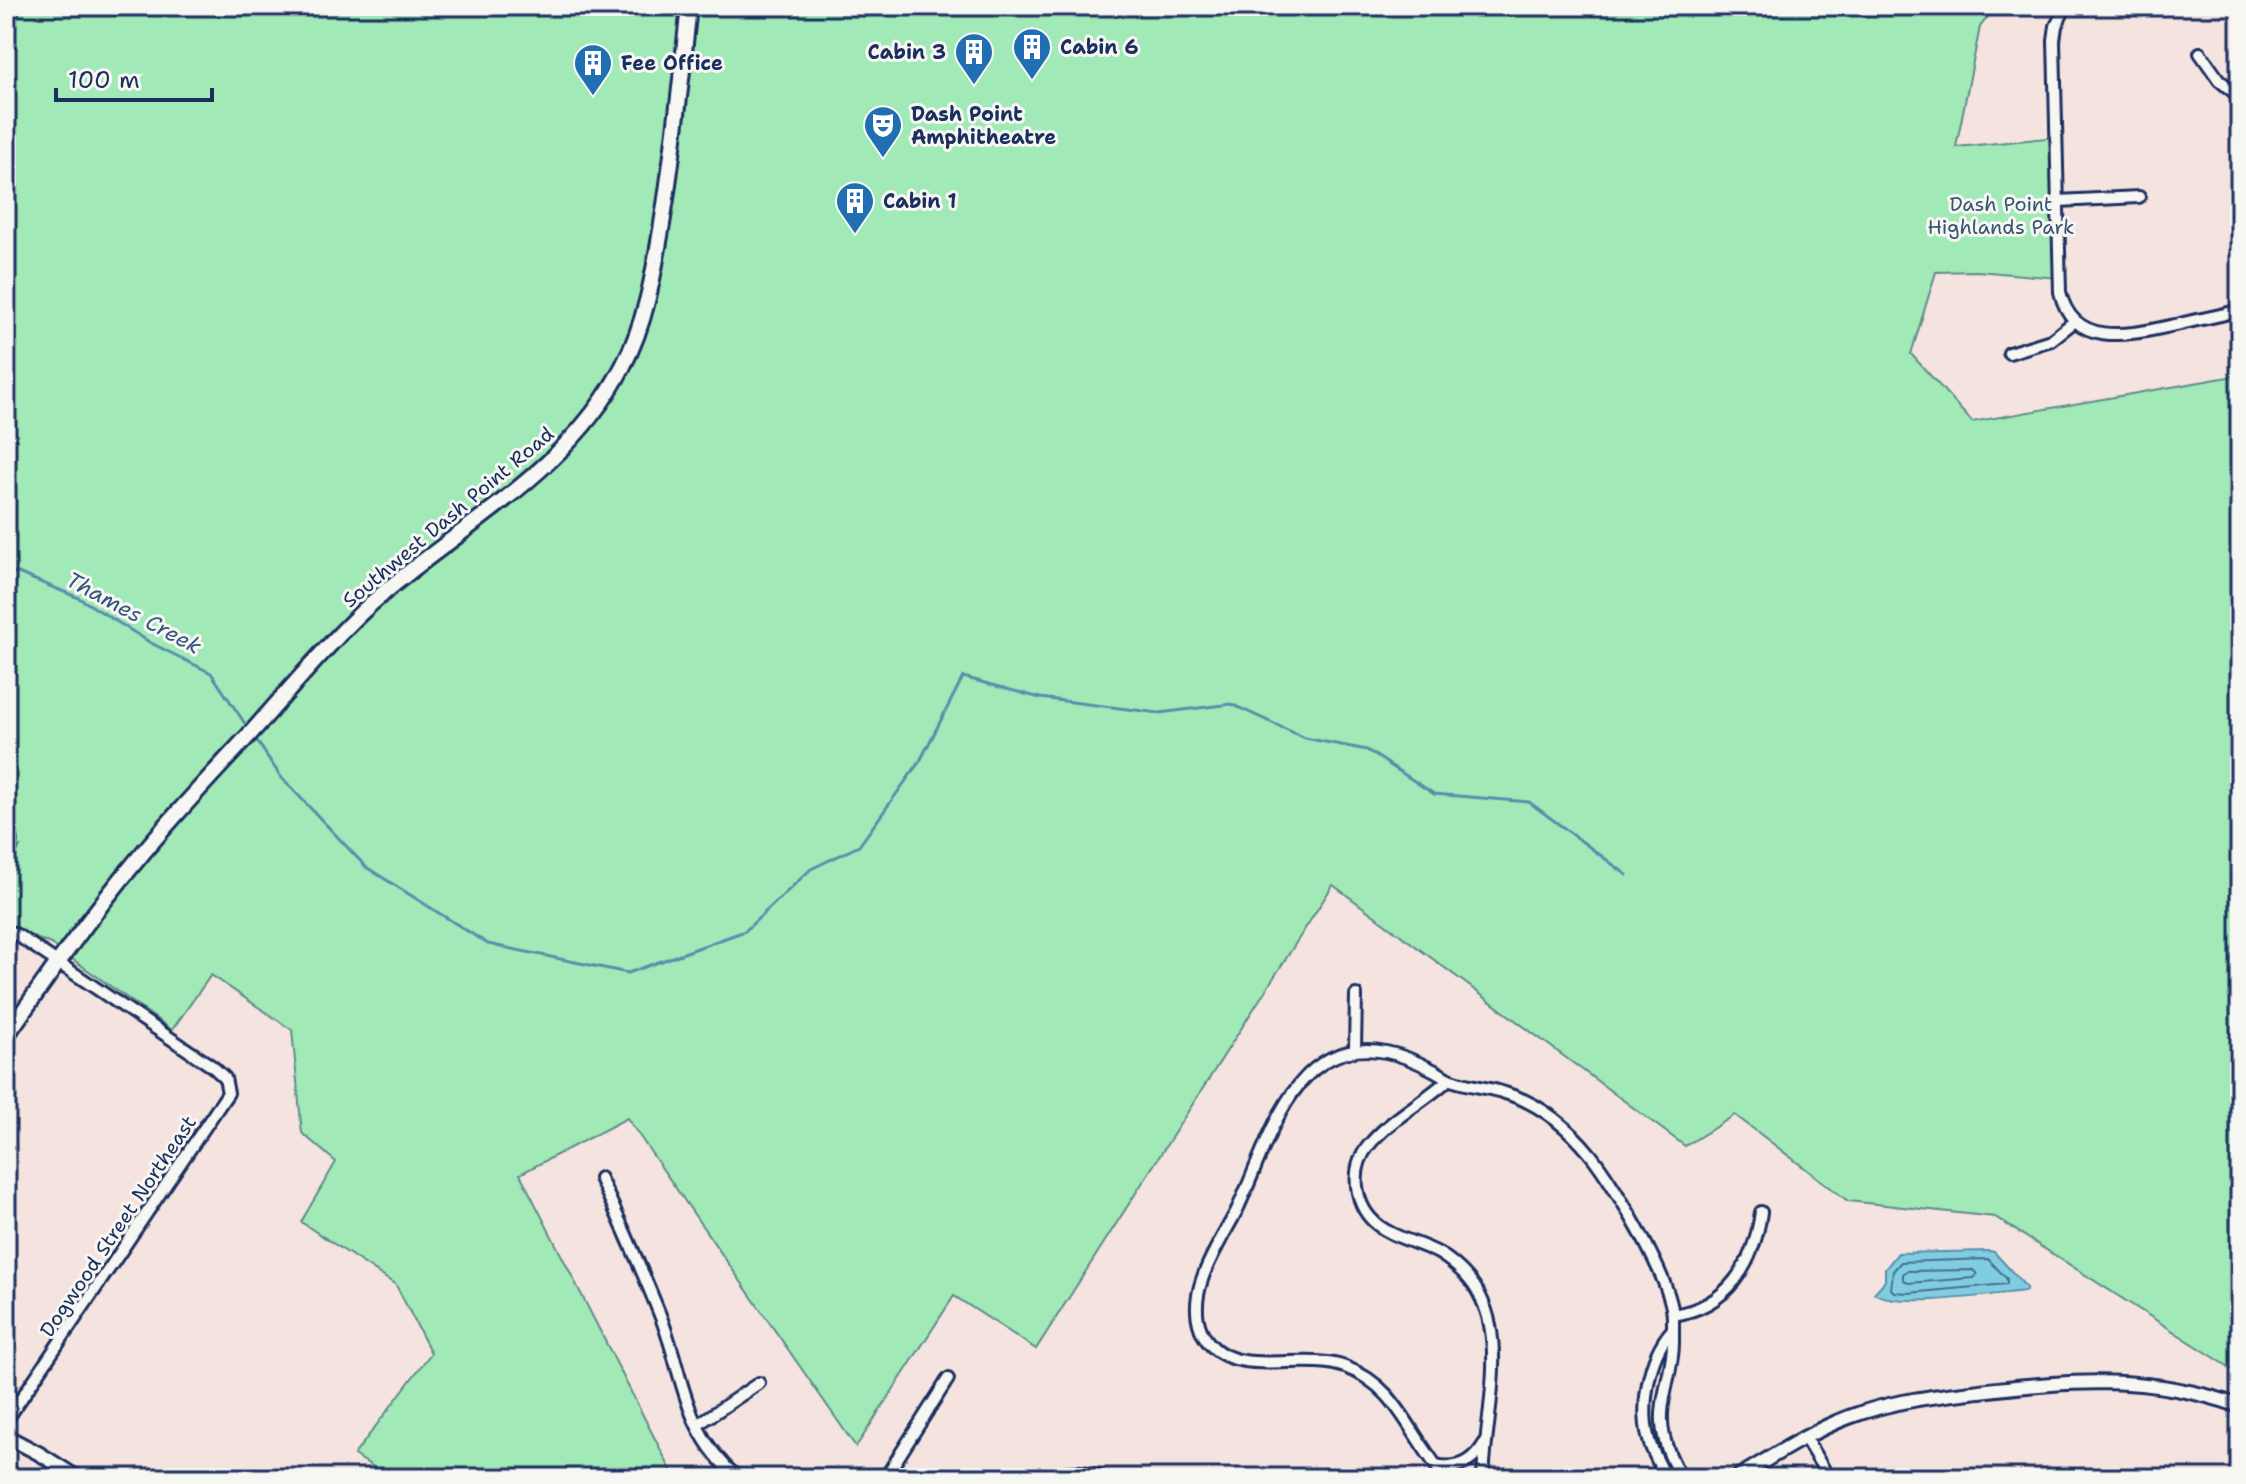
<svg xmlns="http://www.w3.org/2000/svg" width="2246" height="1484" font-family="'Shantell Sans',sans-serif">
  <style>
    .green { fill: #a1e9b7; stroke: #5e8c8a; stroke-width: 2 }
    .water { fill: #81cde0; stroke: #588eac; stroke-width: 2 }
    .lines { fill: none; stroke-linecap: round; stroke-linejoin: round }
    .shore { stroke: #446e92; stroke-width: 2 }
    .stream { stroke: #588eac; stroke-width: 3 }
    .minor-casing { stroke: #1b2f5e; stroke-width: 16 }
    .tertiary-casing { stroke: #1b2f5e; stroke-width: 18 }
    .secondary-casing { stroke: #1b2f5e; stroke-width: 20 }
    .minor { stroke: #f6f6f2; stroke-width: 10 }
    .tertiary { stroke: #f6f6f2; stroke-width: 12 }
    .secondary { stroke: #f6f6f2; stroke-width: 14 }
    .labels { text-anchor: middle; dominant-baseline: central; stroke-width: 6; stroke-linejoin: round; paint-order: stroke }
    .poi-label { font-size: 20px; font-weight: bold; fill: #1b2f5e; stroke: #f6f6f2; text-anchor: start }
    .park-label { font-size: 20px; fill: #365470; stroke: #f6f6f2 }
    .street-label { font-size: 20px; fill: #1b2f5e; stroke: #f6f6f2 }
    .water-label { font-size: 22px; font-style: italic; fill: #34567e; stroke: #f6f6f2 }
  </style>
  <rect width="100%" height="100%" fill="#f5e3df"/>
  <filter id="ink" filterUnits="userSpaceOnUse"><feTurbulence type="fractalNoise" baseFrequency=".0125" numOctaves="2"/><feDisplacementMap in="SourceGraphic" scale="16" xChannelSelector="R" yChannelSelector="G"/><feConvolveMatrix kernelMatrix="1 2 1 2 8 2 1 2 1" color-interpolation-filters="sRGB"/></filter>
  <g filter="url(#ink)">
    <!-- green -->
    <path class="green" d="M22,6H1996L1980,27L1956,147L2057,137L2059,278L1977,271L1936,272L1911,354L1972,422L2240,375V1374L1995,1217L1848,1201L1735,1115L1685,1146L1333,885L1036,1349L954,1296L856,1447L627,1118L520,1174L675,1478H392L354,1455L431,1353L396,1285L301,1222L336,1162L302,1133L292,1030L211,975L172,1030L51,944L6,927V870L20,847L6,849V50Z"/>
    <!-- water -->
    <g class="water">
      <path d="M6,6H22L6,50Z"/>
      <path d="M1989,1251L1994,1252L2026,1287V1291C1995,1294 1897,1309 1874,1293L1885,1281V1269L1898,1253Z"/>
    </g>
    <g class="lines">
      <!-- shore -->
      <g class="shore">
        <path d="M1988,1259L2007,1279V1284L1908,1293L1894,1292L1891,1289L1893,1271L1901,1262Z"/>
        <path d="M1973,1270L1977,1274L1973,1278L1908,1283L1903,1279V1274L1907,1271Z"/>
      </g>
      <!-- stream -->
      <g class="stream">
        <path d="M6,573H18L79,598L151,643L211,673L248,728"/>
        <path d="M255,738L281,777L366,867L488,944L628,973L745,931L811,869L859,846L920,761L963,677L1040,698L1159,713L1231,704L1305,738L1367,750L1434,794L1529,802L1627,875"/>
      </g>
      <defs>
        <g id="minor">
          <path d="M2066,6L2056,26L2054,40L2060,292C2074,352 2136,333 2180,324C2200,319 2220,316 2240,310"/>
          <path d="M2200,53L2219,80L2240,97"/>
          <path d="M2058,201L2139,197"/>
          <path d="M2009,353L2051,340L2075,321"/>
          <path d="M6,830C13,839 11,845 6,854"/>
          <path d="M6,930L17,935L213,1067L225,1078L228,1093L6,1421"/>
          <path d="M1355,1049L1356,995"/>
          <path d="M1449,1079C1424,1102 1390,1119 1369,1145C1349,1169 1354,1207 1379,1226C1396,1239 1421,1243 1440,1254C1456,1264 1473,1280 1481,1298C1506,1348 1485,1423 1483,1478"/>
          <path d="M600,1178C622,1225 643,1272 662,1320C685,1381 683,1431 738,1478"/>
          <path d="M1673,1315C1728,1307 1754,1264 1761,1212"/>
          <path d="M697,1425L759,1383"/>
          <path d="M1805,1438L1829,1478"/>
          <path d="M1436,1465C1457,1470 1473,1463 1484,1444"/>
          <path d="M885,1478L948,1379"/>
          <path d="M1046,1478C1066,1470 1085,1469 1104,1478"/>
          <path d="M1444,1478C1440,1470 1435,1465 1430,1457C1404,1421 1391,1384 1345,1367C1299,1350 1224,1384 1201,1330C1185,1291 1219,1245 1236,1212C1268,1147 1291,1034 1386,1052C1402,1055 1418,1062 1433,1070C1438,1072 1444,1077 1449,1079C1466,1086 1487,1087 1505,1093C1539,1103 1568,1127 1591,1155C1614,1184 1673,1282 1673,1318C1673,1326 1673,1335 1673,1343C1673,1375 1656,1404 1664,1437C1667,1451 1674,1465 1681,1478"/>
          <path d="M1666,1478C1661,1467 1654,1455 1650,1444C1639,1409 1648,1357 1672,1330"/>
        </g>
        <g id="tertiary">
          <path d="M6,1436L40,1454L78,1478"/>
          <path d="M1736,1478C1772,1457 1809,1432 1849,1417C1891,1401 1936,1396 1980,1391C2076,1380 2147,1374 2240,1406"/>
        </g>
        <path id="secondary" d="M6,1036C48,976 90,916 137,860C172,817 211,776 249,735C286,694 322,650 362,612C449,531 568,475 623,366C646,323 654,272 662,224C674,152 681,79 689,6"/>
      </defs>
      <!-- minor casing -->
      <use href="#minor" class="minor-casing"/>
      <!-- tertiary casing -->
      <use href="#tertiary" class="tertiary-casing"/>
      <!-- secondary casing -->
      <use href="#secondary" class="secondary-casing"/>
      <!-- minor -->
      <use href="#minor" class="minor"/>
      <!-- tertiary -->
      <use href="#tertiary" class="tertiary"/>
      <!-- secondary -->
      <use href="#secondary" class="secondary"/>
    </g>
  </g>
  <!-- icons -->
  <defs>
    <symbol id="building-pin" viewBox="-11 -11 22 30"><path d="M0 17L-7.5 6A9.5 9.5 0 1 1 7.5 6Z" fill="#1f6fb2" stroke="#f6f6f2"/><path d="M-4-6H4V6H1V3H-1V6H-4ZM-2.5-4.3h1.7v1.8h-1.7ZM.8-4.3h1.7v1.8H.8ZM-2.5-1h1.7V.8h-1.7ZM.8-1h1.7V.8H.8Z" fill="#fff"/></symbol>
    <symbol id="theatre-pin" viewBox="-11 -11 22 30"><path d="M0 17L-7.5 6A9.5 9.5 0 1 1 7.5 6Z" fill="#1f6fb2" stroke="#f6f6f2"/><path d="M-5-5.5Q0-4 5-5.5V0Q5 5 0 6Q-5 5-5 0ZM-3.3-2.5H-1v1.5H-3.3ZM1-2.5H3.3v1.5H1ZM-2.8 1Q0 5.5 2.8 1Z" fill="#fff"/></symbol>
  </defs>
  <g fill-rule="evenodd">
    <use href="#building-pin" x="1010" y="25" width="44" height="60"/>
    <use href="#building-pin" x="952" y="30" width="44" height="60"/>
    <use href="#building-pin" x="571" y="41" width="44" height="60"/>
    <use href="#theatre-pin" x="861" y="103" width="44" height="60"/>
    <use href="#building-pin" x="833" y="179" width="44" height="60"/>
  </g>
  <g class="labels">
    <!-- poi labels -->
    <g class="poi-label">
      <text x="1060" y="47">Cabin 6</text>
      <text x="946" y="52" text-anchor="end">Cabin 3</text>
      <text x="621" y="63">Fee Office</text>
      <text x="911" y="114">Dash Point<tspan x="911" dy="23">Amphitheatre</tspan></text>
      <text x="883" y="201">Cabin 1</text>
    </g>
    <!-- park labels -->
    <g class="park-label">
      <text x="2001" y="204">Dash Point<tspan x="2001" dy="23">Highlands Park</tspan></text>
    </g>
    <!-- street labels -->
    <g class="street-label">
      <text transform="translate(448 517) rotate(-40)">Southwest Dash Point Road</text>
      <text transform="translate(118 1226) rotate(-56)">Dogwood Street Northeast</text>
    </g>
    <!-- water labels -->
    <g class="water-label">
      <text transform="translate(134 613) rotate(28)">Thames Creek</text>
    </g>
  </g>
  <!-- margin -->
  <rect width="2246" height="1484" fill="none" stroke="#f6f6f2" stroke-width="32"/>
  <rect x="16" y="16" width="2214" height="1452" fill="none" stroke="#1b2f5e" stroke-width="3" filter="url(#ink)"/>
  <!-- scale -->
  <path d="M56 88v12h156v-12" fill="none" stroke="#1b2f5e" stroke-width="4"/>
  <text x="68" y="88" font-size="24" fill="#1b2f5e" stroke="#f6f6f2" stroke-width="6" paint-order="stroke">100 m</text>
</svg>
